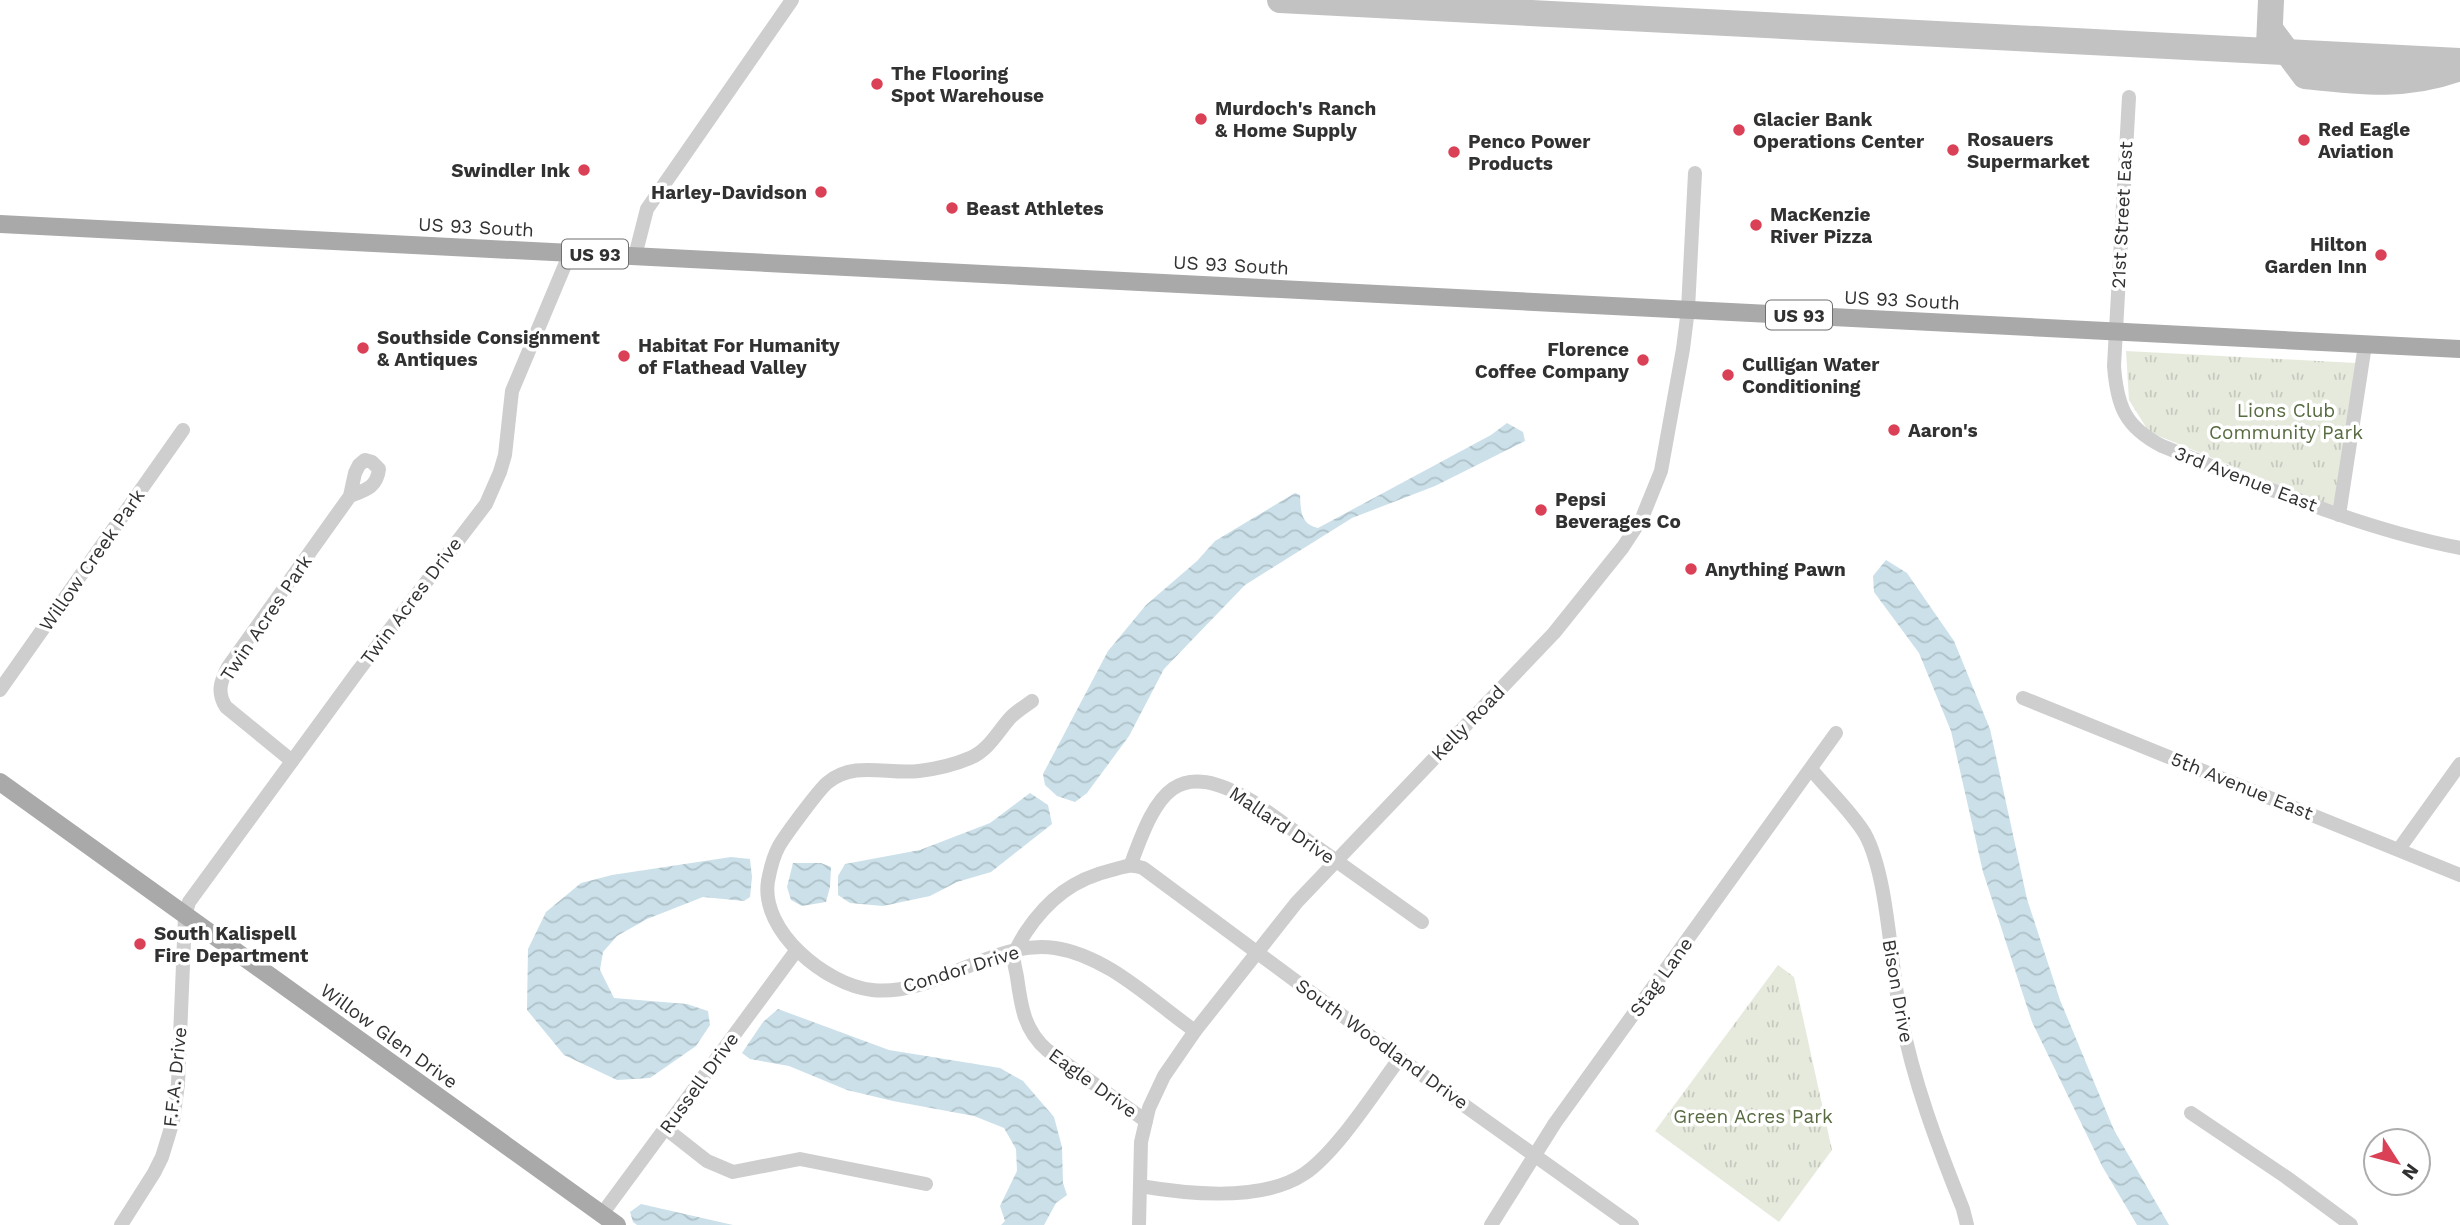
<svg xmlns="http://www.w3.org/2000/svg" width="2460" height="1225" font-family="'Work Sans',sans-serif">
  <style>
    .park { fill: url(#park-tufts) }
    .water { fill: url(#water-waves) }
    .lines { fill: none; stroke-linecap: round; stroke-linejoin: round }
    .taxiway { stroke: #c2c2c2; stroke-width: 26 }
    .minor { stroke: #cecece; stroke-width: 14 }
    .major { stroke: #a9a9a9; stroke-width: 18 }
    .poi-dot { fill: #da4056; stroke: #fff; stroke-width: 2.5 }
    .labels { text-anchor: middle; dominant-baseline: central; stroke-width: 7; stroke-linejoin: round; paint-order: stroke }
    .shield { fill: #fff; stroke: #6f6f6f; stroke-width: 2 }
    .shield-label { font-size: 18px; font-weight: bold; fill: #313131 }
    .poi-label { font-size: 19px; font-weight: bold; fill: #313131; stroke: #fff; text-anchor: start }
    .street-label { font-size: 19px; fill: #313131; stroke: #fff }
    .park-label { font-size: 19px; fill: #576a40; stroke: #fff }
  </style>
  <defs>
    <pattern id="park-tufts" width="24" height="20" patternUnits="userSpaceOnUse" patternTransform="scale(1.75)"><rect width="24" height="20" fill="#e5eadd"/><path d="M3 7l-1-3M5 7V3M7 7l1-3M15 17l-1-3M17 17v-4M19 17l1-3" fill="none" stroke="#c5c9be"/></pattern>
    <pattern id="water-waves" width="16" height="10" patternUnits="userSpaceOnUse" patternTransform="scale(1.75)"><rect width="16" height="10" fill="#cbe0e9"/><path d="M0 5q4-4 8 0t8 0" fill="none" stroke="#afc1c8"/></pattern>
  </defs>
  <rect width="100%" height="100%" fill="#fff"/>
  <!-- park -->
  <g class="park">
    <path d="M2126,351L2356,363L2335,508L2149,432L2129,400Z"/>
    <path d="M1778,965L1794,977L1832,1150L1779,1222L1655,1131Z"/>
  </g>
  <!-- water -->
  <g class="water">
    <path d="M1507,423L1523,432L1525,441L1435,486L1352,518L1245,585L1164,669L1129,736L1087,793L1075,802L1057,796L1045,785L1043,774L1108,651L1146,605L1197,561L1215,541L1295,493L1300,495C1301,511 1300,524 1318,528L1491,435Z"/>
    <path d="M1886,560L1907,573L1954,641L1990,729L2027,899L2060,1000L2114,1130L2169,1225H2137L2102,1166L2032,1022L1983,872L1951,731L1919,653L1874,592L1873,576Z"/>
    <path d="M1030,793L1048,805L1052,824L991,872L957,882L930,896L883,906L850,903L838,895V876L845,864L920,850L990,823Z"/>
    <path d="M731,857L750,859L752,877L750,897L744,901L703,897L647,919L617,936L603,952L600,970L614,998L687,1004L708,1011L710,1025L696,1046L650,1078L617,1080L564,1055L527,1010L528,949L546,912L581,883L612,875Z"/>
    <path d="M793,863H821L831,867L830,887L826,902L802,906L791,900L787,887Z"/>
    <path d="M778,1009L889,1050L1000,1068L1023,1081L1054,1117L1062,1147L1063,1183L1067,1195L1056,1203L1044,1225H1001L1005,1221L1000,1206L1017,1171L1016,1149L1004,1128L974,1116L893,1101L847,1090L789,1066L750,1059L742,1053L763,1022Z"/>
    <path d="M641,1204L733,1225H637L633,1222L630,1212Z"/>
  </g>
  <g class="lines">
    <!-- taxiway -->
    <g class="taxiway">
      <path d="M1280,0L2460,61"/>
      <path d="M2270,29L2305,76C2360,82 2407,88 2460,68"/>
      <path d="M2269,46L2271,0"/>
    </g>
    <!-- minor -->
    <g class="minor">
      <path d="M2129,97L2114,366C2117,406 2125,427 2162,446C2260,485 2357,528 2460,548"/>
      <path d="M635,256L647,209L792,0"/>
      <path d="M2339,515L2365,345"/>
      <path d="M0,690L183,430"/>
      <path d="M2023,698L2460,875"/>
      <path d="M1032,701C1025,706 1017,711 1011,717C998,731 989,750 970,758C956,764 935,769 919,771C888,775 854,760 827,783C818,791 786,834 779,846C774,855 770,870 768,881C760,931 826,985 872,990C936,997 991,939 1055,948C1108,956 1152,1001 1195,1031"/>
      <path d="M292,761L226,707C217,693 220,682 228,667L350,496C366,490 377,487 379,469L372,462L365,460L359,465L355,473L350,496"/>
      <path d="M1811,769C1828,790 1851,811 1865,834C1888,876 1890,962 1900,1012C1913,1081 1937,1144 1963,1209L1967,1225"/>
      <path d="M2399,849L2460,764"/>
      <path d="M1131,864C1157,792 1176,755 1255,803L1422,922"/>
      <path d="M2191,1113L2286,1177L2351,1225"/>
      <path d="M1146,1121L1047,1050C1024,1030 1021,1006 1017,977C1016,970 1013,962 1014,956C1016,948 1022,938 1026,932C1048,899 1074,879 1112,870C1124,867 1130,863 1143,868L1447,1093L1632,1225"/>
      <path d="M665,1128L707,1161L733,1172L800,1159L926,1184"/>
      <path d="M1140,1186C1187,1194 1262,1202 1304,1174C1337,1152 1375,1091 1400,1058"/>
      <path d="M602,1214L796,951"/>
      <path d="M121,1225L154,1173L162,1157L173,1121L178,1084L185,917L189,902L358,671L486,504L500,472L505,455L512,391L570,253"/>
      <path d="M1139,1225L1141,1142L1149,1108L1164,1076L1195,1031L1297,902L1554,633L1623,547L1642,518L1661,471L1683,349L1688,309L1695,173"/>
      <path d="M1491,1225L1555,1123L1836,733"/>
    </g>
    <!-- major -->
    <g class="major">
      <path d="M0,224L2460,349"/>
      <path d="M0,782L617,1225"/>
    </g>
  </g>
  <!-- markers -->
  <g class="poi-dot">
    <circle cx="877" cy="84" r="7"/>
    <circle cx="1201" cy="119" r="7"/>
    <circle cx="1739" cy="130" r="7"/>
    <circle cx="2304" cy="140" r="7"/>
    <circle cx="1953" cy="150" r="7"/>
    <circle cx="1454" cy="152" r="7"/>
    <circle cx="584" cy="170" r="7"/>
    <circle cx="821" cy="192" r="7"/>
    <circle cx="952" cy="208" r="7"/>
    <circle cx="1756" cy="225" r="7"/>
    <circle cx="2381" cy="255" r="7"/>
    <circle cx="363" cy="348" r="7"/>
    <circle cx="624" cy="356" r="7"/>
    <circle cx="1643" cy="360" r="7"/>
    <circle cx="1728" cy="375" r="7"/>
    <circle cx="1894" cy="430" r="7"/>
    <circle cx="1541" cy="510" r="7"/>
    <circle cx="1691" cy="569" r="7"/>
    <circle cx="140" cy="944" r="7"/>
  </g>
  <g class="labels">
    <!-- shield labels -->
    <g class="shield">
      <rect x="562" y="239.5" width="66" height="29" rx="5"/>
      <rect x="1766" y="300.5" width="66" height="29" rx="5"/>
    </g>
    <g class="shield-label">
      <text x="595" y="254">US 93</text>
      <text x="1799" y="315">US 93</text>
    </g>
    <!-- poi labels -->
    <g class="poi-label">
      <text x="891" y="73">The Flooring<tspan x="891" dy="22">Spot Warehouse</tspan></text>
      <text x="1215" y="108">Murdoch's Ranch<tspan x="1215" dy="22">&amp; Home Supply</tspan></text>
      <text x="1753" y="119">Glacier Bank<tspan x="1753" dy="22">Operations Center</tspan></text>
      <text x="2318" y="129">Red Eagle<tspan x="2318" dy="22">Aviation</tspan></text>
      <text x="1967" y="139">Rosauers<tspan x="1967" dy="22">Supermarket</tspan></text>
      <text x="1468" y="141">Penco Power<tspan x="1468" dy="22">Products</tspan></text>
      <text x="570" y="170" text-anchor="end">Swindler Ink</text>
      <text x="807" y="192" text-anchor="end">Harley-Davidson</text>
      <text x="966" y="208">Beast Athletes</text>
      <text x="1770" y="214">MacKenzie<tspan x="1770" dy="22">River Pizza</tspan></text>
      <text x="2367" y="244" text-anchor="end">Hilton<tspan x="2367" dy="22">Garden Inn</tspan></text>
      <text x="377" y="337">Southside Consignment<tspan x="377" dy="22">&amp; Antiques</tspan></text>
      <text x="638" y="345">Habitat For Humanity<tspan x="638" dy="22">of Flathead Valley</tspan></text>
      <text x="1629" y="349" text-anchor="end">Florence<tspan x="1629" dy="22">Coffee Company</tspan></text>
      <text x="1742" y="364">Culligan Water<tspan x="1742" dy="22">Conditioning</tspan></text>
      <text x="1908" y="430">Aaron's</text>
      <text x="1555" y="499">Pepsi<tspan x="1555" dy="22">Beverages Co</tspan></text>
      <text x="1705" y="569">Anything Pawn</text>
      <text x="154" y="933">South Kalispell<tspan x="154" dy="22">Fire Department</tspan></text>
    </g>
    <!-- street labels -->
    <g class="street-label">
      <text transform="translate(2122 215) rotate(-87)">21st Street East</text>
      <text transform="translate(476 227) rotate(3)">US 93 South</text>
      <text transform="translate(1231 265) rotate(3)">US 93 South</text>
      <text transform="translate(1902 300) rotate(3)">US 93 South</text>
      <text transform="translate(2246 479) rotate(21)">3rd Avenue East</text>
      <text transform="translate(92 560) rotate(-55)">Willow Creek Park</text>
      <text transform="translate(411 601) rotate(-53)">Twin Acres Drive</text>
      <text transform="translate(266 618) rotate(-56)">Twin Acres Park</text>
      <text transform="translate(1468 723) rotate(-46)">Kelly Road</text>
      <text transform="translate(2242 786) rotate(22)">5th Avenue East</text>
      <text transform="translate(1282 825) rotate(34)">Mallard Drive</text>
      <text transform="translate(961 969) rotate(-17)">Condor Drive</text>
      <text transform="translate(1661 977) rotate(-54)">Stag Lane</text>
      <text transform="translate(1898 991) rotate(80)">Bison Drive</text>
      <text transform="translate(389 1036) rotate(36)">Willow Glen Drive</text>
      <text transform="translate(1382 1044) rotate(36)">South Woodland Drive</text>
      <text transform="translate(175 1077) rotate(-84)">F.F.A. Drive</text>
      <text transform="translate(699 1083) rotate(-54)">Russell Drive</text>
      <text transform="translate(1093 1083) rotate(36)">Eagle Drive</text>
    </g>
    <!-- park labels -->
    <g class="park-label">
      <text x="2286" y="410">Lions Club<tspan x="2286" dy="22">Community Park</tspan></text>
      <text x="1753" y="1116">Green Acres Park</text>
    </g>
  </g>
  <!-- north arrow -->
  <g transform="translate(2397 1162) rotate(126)"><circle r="33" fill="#ffffff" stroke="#adadad" stroke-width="2"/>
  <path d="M0-5L12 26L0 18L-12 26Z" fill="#da4056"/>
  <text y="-10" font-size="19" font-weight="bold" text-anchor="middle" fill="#313131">N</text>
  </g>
</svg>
